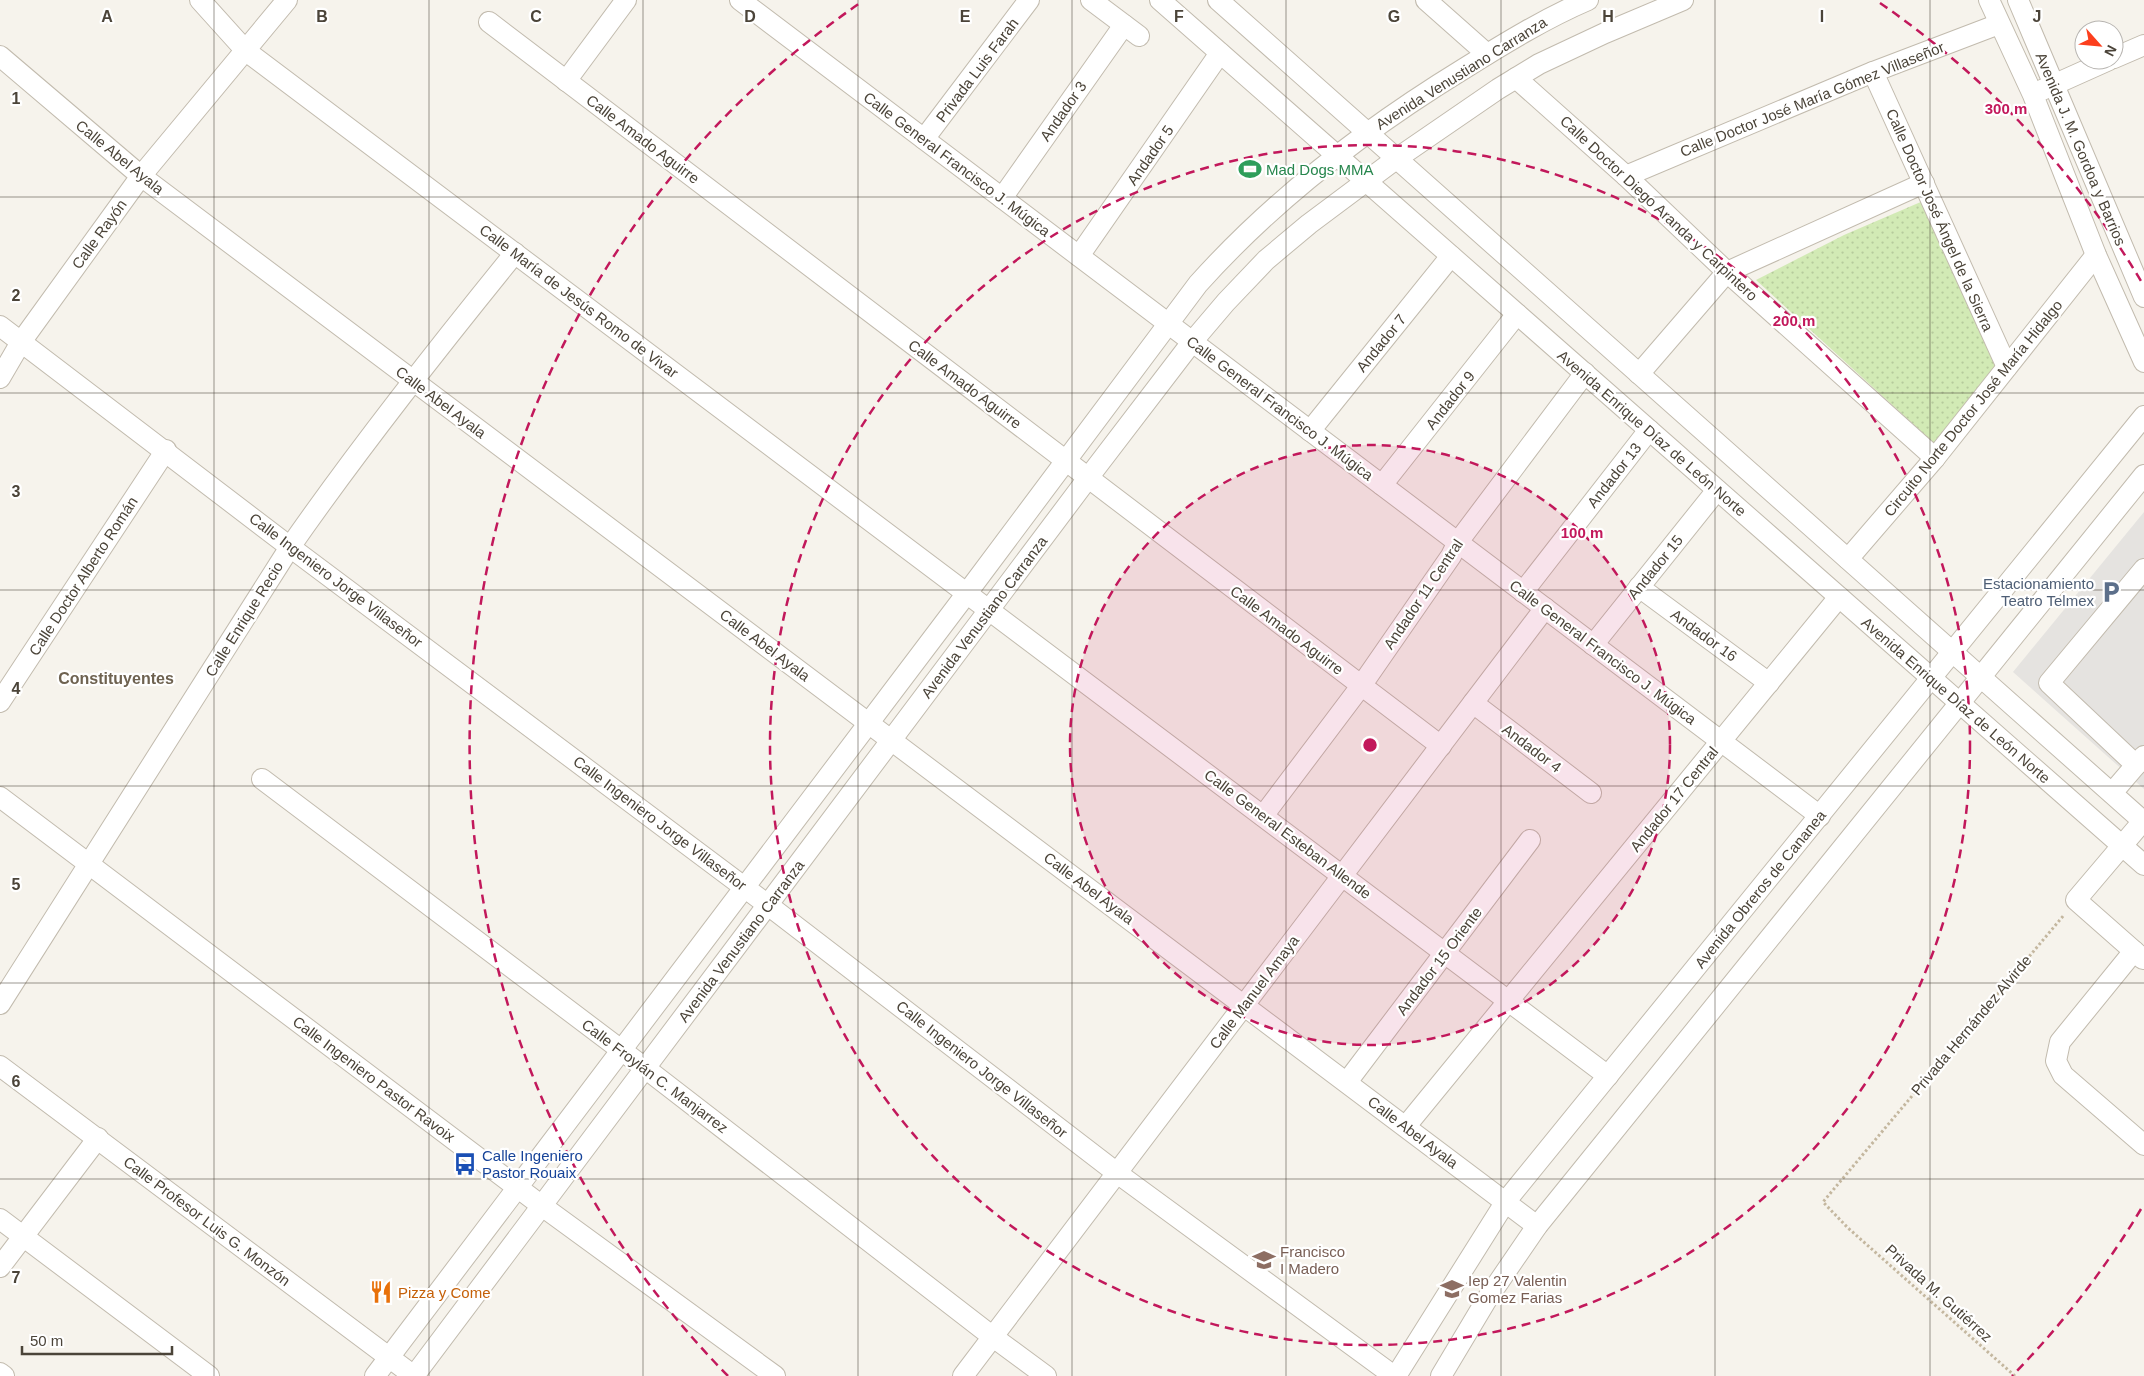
<svg xmlns="http://www.w3.org/2000/svg" width="2144" height="1376" font-family="Helvetica,sans-serif">
  <style>
    .grass { fill: url(#grass-dots) }
    .parking { fill: #e5e3e0 }
    .lines { fill: none; stroke-linecap: round; stroke-linejoin: round }
    .minor-casing { stroke: #c2bbae; stroke-width: 22 }
    .path { stroke: #c4b79f; stroke-width: 3; stroke-dasharray: 2.5 2.5; stroke-linecap: butt }
    .minor { stroke: #fff; stroke-width: 20 }
    .grid { fill: none; stroke: #4b4439; stroke-width: 1; stroke-opacity: 0.55 }
    .ring { fill: none; stroke: #c2185b; stroke-width: 2.5; stroke-dasharray: 9 6 }
    .labels { text-anchor: middle; dominant-baseline: central; stroke-width: 4.5; stroke-linejoin: round; paint-order: stroke }
    .street-label { font-size: 15px; fill: #4b4439; stroke: #fff }
    .leisure-label { font-size: 15px; fill: #27864d; stroke: #fff; text-anchor: start }
    .service-label { font-size: 15px; fill: #4e5e75; stroke: #fff; text-anchor: end }
    .transit-label { font-size: 15px; fill: #164399; stroke: #fff; text-anchor: start }
    .education-label { font-size: 15px; fill: #785e54; stroke: #fff; text-anchor: start }
    .food-label { font-size: 15px; fill: #c56008; stroke: #fff; text-anchor: start }
    .neighbourhood-label { font-size: 16px; font-weight: bold; fill: #6e6250; stroke: #fff }
    .grid-label { font-size: 16px; text-anchor: middle; font-weight: bold; fill: #4b4439; stroke: #fff; stroke-width: 4.5; stroke-linejoin: round; paint-order: stroke }
    .centre { fill: #c2185b; stroke: #fff; stroke-width: 2.5 }
    .ring-label { font-size: 15px; text-anchor: middle; font-weight: bold; fill: #c2185b; stroke: #fff; stroke-width: 4.5; stroke-linejoin: round; paint-order: stroke }
  </style>
  <defs>
    <pattern id="grass-dots" width="8" height="8" patternUnits="userSpaceOnUse" patternTransform="scale(1.25)"><rect width="8" height="8" fill="#d2eab5"/><path d="M2 2h.1M6 6h.1" fill="none" stroke="#b6ca9c" stroke-width="1.8" stroke-linecap="round"/></pattern>
  </defs>
  <rect width="100%" height="100%" fill="#f6f3ec"/>
  <!-- grass -->
  <path class="grass" d="M1923,201L2001,369L1938,447L1756,280L1844,235Z"/>
  <!-- parking -->
  <path class="parking" d="M2144,512V789L2013,672Z"/>
  <g class="lines">
    <defs>
      <g id="minor">
        <path d="M200,0L246,51L1608,1076"/>
        <path d="M740,0L1820,816"/>
        <path d="M1091,0L1139,36"/>
        <path d="M1160,0L2144,865"/>
        <path d="M1218,0L2144,822"/>
        <path d="M1426,0L1487,54"/>
        <path d="M1989,0L2033,95L2096,255L2144,362"/>
        <path d="M2018,0L2144,297"/>
        <path d="M489,22L1441,746"/>
        <path d="M0,56L141,176L1537,1226"/>
        <path d="M2114,58L2144,45"/>
        <path d="M1873,72L2007,367"/>
        <path d="M1516,78L1626,176L1727,272L1935,458"/>
        <path d="M566,81L626,0"/>
        <path d="M2042,90L2109,60"/>
        <path d="M924,139L1029,0"/>
        <path d="M1626,176L1873,72L1999,24"/>
        <path d="M1002,198L1124,25"/>
        <path d="M1079,256L1220,53"/>
        <path d="M0,326L290,547L768,905L1117,1173L1394,1376"/>
        <path d="M1639,374L1727,272L1924,183"/>
        <path d="M0,378L21,342L141,176L287,0"/>
        <path d="M1310,431L1451,256"/>
        <path d="M1382,485L1517,314"/>
        <path d="M1848,559L1935,458L2096,255"/>
        <path d="M2144,569L2049,683L2136,765L2144,756"/>
        <path d="M1639,587L1769,683"/>
        <path d="M1523,592L1649,430"/>
        <path d="M1593,645L1717,490"/>
        <path d="M0,702L166,450"/>
        <path d="M1473,703L1591,793"/>
        <path d="M262,779L645,1068L993,1337L1046,1376"/>
        <path d="M2112,793L2136,765"/>
        <path d="M0,797L542,1206L775,1376"/>
        <path d="M1263,816L1361,686L1451,556L1458,542L1585,373"/>
        <path d="M2143,821L2076,900L2143,959"/>
        <path d="M2134,951L2060,1042L2056,1061L2063,1075L2144,1145"/>
        <path d="M0,1004L290,547C361,445 437,349 515,253"/>
        <path d="M0,1066L414,1376"/>
        <path d="M1347,1082L1530,840"/>
        <path d="M1406,1126L1839,597"/>
        <path d="M0,1219L209,1376"/>
        <path d="M0,1267L98,1138"/>
        <path d="M0,1373L4,1376"/>
        <path d="M375,1376L967,593L1198,284C1276,197 1367,128 1465,68C1505,43 1546,18 1588,0"/>
        <path d="M414,1376L1088,478L1192,342L1226,302L1266,260L1309,224L1396,159L1498,89L1539,64L1605,33L1683,0"/>
        <path d="M963,1376L1545,608"/>
        <path d="M1396,1376L1506,1201L2144,416"/>
        <path d="M1441,1376L1487,1299L1537,1226L2144,475"/>
      </g>
    </defs>
    <!-- minor casing -->
    <use href="#minor" class="minor-casing"/>
    <!-- path -->
    <path class="path" d="M2015,1376L1848,1228L1823,1202L2064,915"/>
    <!-- minor -->
    <use href="#minor" class="minor"/>
  </g>
  <!-- grid -->
  <path class="grid" d="M214,0V1376M429,0V1376M643,0V1376M858,0V1376M1072,0V1376M1286,0V1376M1501,0V1376M1715,0V1376M1930,0V1376M0,197H2144M0,393H2144M0,590H2144M0,786H2144M0,983H2144M0,1179H2144"/>
  <!-- distance rings -->
  <circle cx="1370" cy="745" r="300" fill="#c2185b" fill-opacity=".12"/>
  <g class="ring">
    <circle cx="1370" cy="745" r="300"/>
    <circle cx="1370" cy="745" r="600"/>
    <path d="M2141 1209A900 900 0 0 1 2012 1376M728 1376A900 900 0 0 1 860 3M1880 3A900 900 0 0 1 2141 281"/>
  </g>
  <!-- icons -->
  <defs>
    <symbol id="stadium-bare" viewBox="-9 -9 18 18"><path d="M0-5a6.5 5 0 1 0 0 10a6.5 5 0 1 0 0-10ZM-3.5-1.8h7v3.6h-7Z" fill="#2e9e5b" stroke="#fff" stroke-width="2.5" paint-order="stroke"/></symbol>
    <symbol id="parking-bare" viewBox="-9 -9 18 18"><path d="M-3.5-5.5H1a3.5 3.5 0 0 1 0 7H-1V5.5H-3.5ZM-1-3.4V-.6H.8a1.4 1.4 0 0 0 0-2.8Z" fill="#5c6f8a" stroke="#fff" stroke-width="2.5" paint-order="stroke"/></symbol>
    <symbol id="bus-bare" viewBox="-9 -9 18 18"><path d="M-5-6H5V4H4V6H2V4H-2V6H-4V4H-5ZM-3.5-4V0h7V-4ZM-3.5 1.2v1.5H-2V1.2ZM2 1.2v1.5H3.5V1.2Z" fill="#1a4fb4" stroke="#fff" stroke-width="2.5" paint-order="stroke"/></symbol>
    <symbol id="school-bare" viewBox="-9 -9 18 18"><path d="M0-5L7-2L0 1L-7-2ZM-4 1L0 2.5L4 1V4Q0 6-4 4Z" fill="#8d6e63" stroke="#fff" stroke-width="2.5" paint-order="stroke"/></symbol>
    <symbol id="restaurant-bare" viewBox="-9 -9 18 18"><path d="M-5-6h1v4h1v-4h1v4h1v-4h1v5L-1.5 .5V6h-2V.5L-5-1ZM5-6V6H3V1.5H1.5Q1.5-4 5-6Z" fill="#e8710a" stroke="#fff" stroke-width="2.5" paint-order="stroke"/></symbol>
  </defs>
  <g fill-rule="evenodd">
    <use href="#stadium-bare" x="1234" y="153" width="32" height="32"/>
    <use href="#parking-bare" x="2095" y="576" width="32" height="32"/>
    <use href="#bus-bare" x="449" y="1148" width="32" height="32"/>
    <use href="#school-bare" x="1248" y="1244" width="32" height="32"/>
    <use href="#school-bare" x="1436" y="1273" width="32" height="32"/>
    <use href="#restaurant-bare" x="365" y="1276" width="32" height="32"/>
  </g>
  <g class="labels">
    <!-- street labels -->
    <g class="street-label">
      <text transform="translate(977 70) rotate(-53)">Privada Luis Farah</text>
      <text transform="translate(1461 73) rotate(-32)">Avenida Venustiano Carranza</text>
      <text transform="translate(1812 99) rotate(-22)">Calle Doctor José María Gómez Villaseñor</text>
      <text transform="translate(1063 111) rotate(-55)">Andador 3</text>
      <text transform="translate(643 139) rotate(37)">Calle Amado Aguirre</text>
      <text transform="translate(2081 149) rotate(67)">Avenida J. M. Gordoa y Barrios</text>
      <text transform="translate(1150 155) rotate(-55)">Andador 5</text>
      <text transform="translate(120 157) rotate(39)">Calle Abel Ayala</text>
      <text transform="translate(957 164) rotate(37)">Calle General Francisco J. Múgica</text>
      <text transform="translate(1659 208) rotate(43)">Calle Doctor Diego Aranda y Carpintero</text>
      <text transform="translate(1940 220) rotate(66)">Calle Doctor José Ángel de la Sierra</text>
      <text transform="translate(99 234) rotate(-54)">Calle Rayón</text>
      <text transform="translate(579 301) rotate(37)">Calle María de Jesús Romo de Vivar</text>
      <text transform="translate(1381 343) rotate(-51)">Andador 7</text>
      <text transform="translate(965 384) rotate(37)">Calle Amado Aguirre</text>
      <text transform="translate(1450 400) rotate(-52)">Andador 9</text>
      <text transform="translate(441 402) rotate(37)">Calle Abel Ayala</text>
      <text transform="translate(1280 408) rotate(37)">Calle General Francisco J. Múgica</text>
      <text transform="translate(1973 408) rotate(-51)">Circuito Norte Doctor José María Hidalgo</text>
      <text transform="translate(1652 433) rotate(41)">Avenida Enrique Díaz de León Norte</text>
      <text transform="translate(1614 475) rotate(-52)">Andador 13</text>
      <text transform="translate(1655 567) rotate(-51)">Andador 15</text>
      <text transform="translate(83 576) rotate(-57)">Calle Doctor Alberto Román</text>
      <text transform="translate(336 580) rotate(37)">Calle Ingeniero Jorge Villaseñor</text>
      <text transform="translate(1423 594) rotate(-56)">Andador 11 Central</text>
      <text transform="translate(984 617) rotate(-53)">Avenida Venustiano Carranza</text>
      <text transform="translate(244 619) rotate(-58)">Calle Enrique Recio</text>
      <text transform="translate(1287 630) rotate(37)">Calle Amado Aguirre</text>
      <text transform="translate(1704 635) rotate(36)">Andador 16</text>
      <text transform="translate(765 645) rotate(37)">Calle Abel Ayala</text>
      <text transform="translate(1603 652) rotate(37)">Calle General Francisco J. Múgica</text>
      <text transform="translate(1956 700) rotate(41)">Avenida Enrique Díaz de León Norte</text>
      <text transform="translate(1532 748) rotate(37)">Andador 4</text>
      <text transform="translate(1674 799) rotate(-51)">Andador 17 Central</text>
      <text transform="translate(660 823) rotate(37)">Calle Ingeniero Jorge Villaseñor</text>
      <text transform="translate(1288 834) rotate(37)">Calle General Esteban Allende</text>
      <text transform="translate(1089 888) rotate(37)">Calle Abel Ayala</text>
      <text transform="translate(1760 889) rotate(-51)">Avenida Obreros de Cananea</text>
      <text transform="translate(741 941) rotate(-53)">Avenida Venustiano Carranza</text>
      <text transform="translate(1439 961) rotate(-53)">Andador 15 Oriente</text>
      <text transform="translate(1254 992) rotate(-53)">Calle Manuel Amaya</text>
      <text transform="translate(1971 1025) rotate(-50)">Privada Hernández Alvirde</text>
      <text transform="translate(982 1069) rotate(38)">Calle Ingeniero Jorge Villaseñor</text>
      <text transform="translate(655 1076) rotate(37)">Calle Froylán C. Manjarrez</text>
      <text transform="translate(374 1079) rotate(37)">Calle Ingeniero Pastor Ravoix</text>
      <text transform="translate(1413 1132) rotate(37)">Calle Abel Ayala</text>
      <text transform="translate(207 1221) rotate(37)">Calle Profesor Luis G. Monzón</text>
      <text transform="translate(1939 1293) rotate(42)">Privada M. Gutiérrez</text>
    </g>
    <!-- leisure labels -->
    <g class="leisure-label">
      <text x="1266" y="169">Mad Dogs MMA</text>
    </g>
    <!-- service labels -->
    <g class="service-label">
      <text x="2094" y="583">Estacionamiento<tspan x="2094" dy="17">Teatro Telmex</tspan></text>
    </g>
    <!-- transit labels -->
    <g class="transit-label">
      <text x="482" y="1155">Calle Ingeniero<tspan x="482" dy="17">Pastor Rouaix</tspan></text>
    </g>
    <!-- education labels -->
    <g class="education-label">
      <text x="1280" y="1251">Francisco<tspan x="1280" dy="17">I Madero</tspan></text>
      <text x="1468" y="1280">Iep 27 Valentin<tspan x="1468" dy="17">Gomez Farias</tspan></text>
    </g>
    <!-- food labels -->
    <g class="food-label">
      <text x="398" y="1292">Pizza y Come</text>
    </g>
    <!-- neighbourhood labels -->
    <g class="neighbourhood-label">
      <text x="116" y="678">Constituyentes</text>
    </g>
  </g>
  <g class="grid-label">
    <text x="107" y="22">A</text>
    <text x="322" y="22">B</text>
    <text x="536" y="22">C</text>
    <text x="750" y="22">D</text>
    <text x="965" y="22">E</text>
    <text x="1179" y="22">F</text>
    <text x="1394" y="22">G</text>
    <text x="1608" y="22">H</text>
    <text x="1822" y="22">I</text>
    <text x="2037" y="22">J</text>
    <text x="16" y="104">1</text>
    <text x="16" y="301">2</text>
    <text x="16" y="497">3</text>
    <text x="16" y="694">4</text>
    <text x="16" y="890">5</text>
    <text x="16" y="1087">6</text>
    <text x="16" y="1283">7</text>
  </g>
  <circle cx="1370" cy="745" r="8" class="centre"/>
  <g class="ring-label">
    <text x="2006" y="114">300 m</text>
    <text x="1794" y="326">200 m</text>
    <text x="1582" y="538">100 m</text>
  </g>
  <!-- north arrow -->
  <g transform="translate(2099 45) rotate(117)"><circle r="24" fill="#ffffff" stroke="#b7b4b0"/>
  <path d="M0-4L9 19L0 12L-9 19Z" fill="#fc3f1d"/>
  <text y="-8" font-size="14" font-weight="bold" text-anchor="middle" fill="#4b4439">N</text>
  </g>
  <!-- scale -->
  <path d="M22 1346v8h150v-8" fill="none" stroke="#4b4439" stroke-width="2.5"/>
  <text x="30" y="1346" font-size="15" fill="#4b4439" stroke="#ffffff" stroke-width="4" paint-order="stroke">50 m</text>
</svg>
